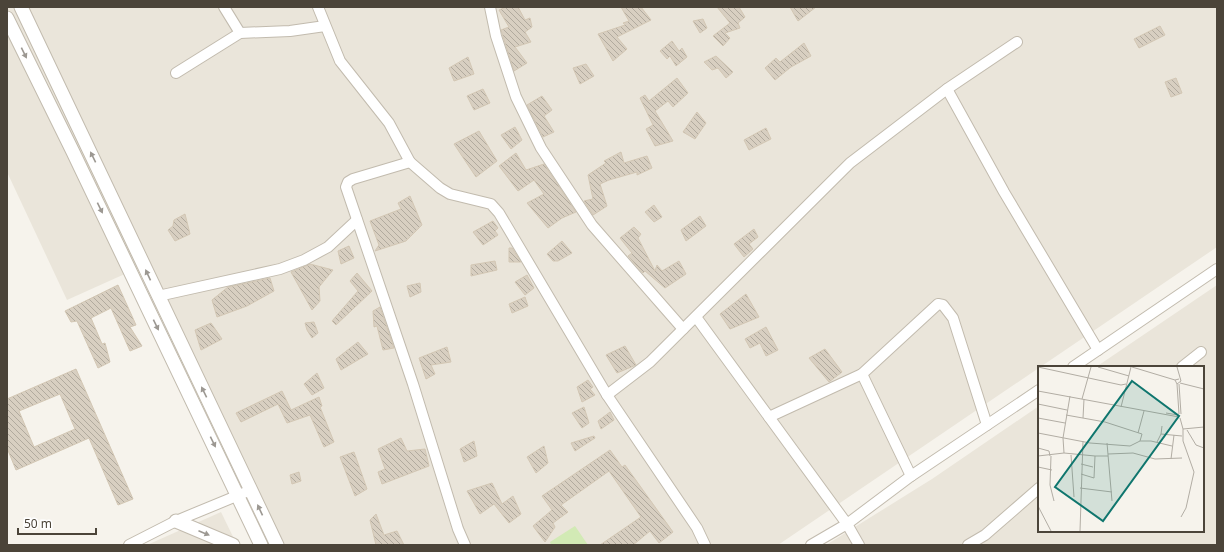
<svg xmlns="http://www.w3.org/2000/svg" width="1224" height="552" font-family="'Noto Sans',sans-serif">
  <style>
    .residential { fill: #eae5da }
    .green { fill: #d2eab5 }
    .building { fill: url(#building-back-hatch); stroke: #d3c7b4; fill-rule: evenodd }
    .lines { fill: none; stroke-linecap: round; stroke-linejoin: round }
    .minor-casing { stroke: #c2bbae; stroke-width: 12 }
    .tertiary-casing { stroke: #c2bbae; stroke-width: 15 }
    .minor { stroke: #fff; stroke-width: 10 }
    .tertiary { stroke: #fff; stroke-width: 13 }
    .oneway { fill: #9c9892 }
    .inset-road { fill: none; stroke: #b2ada4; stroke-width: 1 }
    .view { fill: #0f766e; fill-opacity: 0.15; stroke: #0f766e; stroke-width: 2 }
    .inset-edge { fill: none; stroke: #4b4439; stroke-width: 2 }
  </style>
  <defs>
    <pattern id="building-back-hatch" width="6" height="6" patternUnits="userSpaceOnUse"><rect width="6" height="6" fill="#d8cfc1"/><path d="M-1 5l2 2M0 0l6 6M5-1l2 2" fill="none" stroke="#b1aa9e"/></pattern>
  </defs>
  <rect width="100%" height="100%" fill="#f6f3ec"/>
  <!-- residential -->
  <g class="residential">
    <path d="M7,7H1217V247L778,545H279L147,264L67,300L7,172Z"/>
    <path d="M1217,285V545H826L932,479L1039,406V531H1203V367H1096Z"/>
    <path d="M221,512L237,545H147Z"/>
  </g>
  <!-- green -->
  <path class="green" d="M575,526L588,545H551L550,542Z"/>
  <!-- building -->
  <g class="building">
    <path d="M506,7H518L525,20L530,18L532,27L525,32L531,42L515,47L527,63L514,71L501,30L509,27L499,10Z"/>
    <path d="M621,7H641L651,20L617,37L627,49L613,61L598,34L625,25L623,23L629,21Z"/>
    <path d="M717,7H739L745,17L738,23L740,28L725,33L730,38L723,46L713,36L730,23Z"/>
    <path d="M790,7H816L798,21Z"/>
    <path d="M703,19L707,28L700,33L693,21Z"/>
    <path d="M1160,26L1165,35L1139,48L1134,39Z"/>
    <path d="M672,41L679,51L682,48L687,57L676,66L670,56L667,59L660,51Z"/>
    <path d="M804,43L811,56L791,67L775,80L765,68L776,58L780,62Z"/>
    <path d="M716,56L733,72L726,78L718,68L712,70L704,62Z"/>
    <path d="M468,57L474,74L454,81L449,68Z"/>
    <path d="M586,64L594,76L580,84L573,68Z"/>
    <path d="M677,78L688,93L673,107L668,101L655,111L673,141L655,146L646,129L653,125L640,98L645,95L649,101Z"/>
    <path d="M1176,78L1182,93L1171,97L1165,82Z"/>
    <path d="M483,89L490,103L474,110L467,96Z"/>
    <path d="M542,96L552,110L544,116L554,132L543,137L527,105Z"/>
    <path d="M697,112L706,123L695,139L683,132Z"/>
    <path d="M515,127L522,140L511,149L501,135Z"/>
    <path d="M766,128L771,139L749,150L744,140Z"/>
    <path d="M479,131L497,161L476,177L454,144Z"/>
    <path d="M621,152L624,163L647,156L652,168L637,175V172L609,180L600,184L607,206L593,215L584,201L593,199L588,175L606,163L604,161Z"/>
    <path d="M516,153L526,170L544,164L576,212L562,218L548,228L527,203L544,194L534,180L518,191L499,166Z"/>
    <path d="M410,196L422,225L406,241L375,251L379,245L370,221L401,209L398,203Z"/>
    <path d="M654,205L662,217L654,222L645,212Z"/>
    <path d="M185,214L190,234L175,241L168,230L173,226L174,220Z"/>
    <path d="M700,216L706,226L686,241L681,230Z"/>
    <path d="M493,221L498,228L495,231L498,235L483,245L473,232Z"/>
    <path d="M634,227L641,234L638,238L655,271L657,265L662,271L679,261L686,274L665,288L645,271L643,273L628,256L632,253L620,238Z"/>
    <path d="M754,229L758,237L749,244L753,249L744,257L734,244Z"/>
    <path d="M562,241L572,253L558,261H553L547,254Z"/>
    <path d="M349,246L354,258L341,264L338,251Z"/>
    <path d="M509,248H512L521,262H509Z"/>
    <path d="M495,261L497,270L471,276V265Z"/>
    <path d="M310,264L333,270L319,287L320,301L312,310L291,272Z"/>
    <path d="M357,273L372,291L336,325L332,321L358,291L350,281Z"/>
    <path d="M527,275L534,288L525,295L515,282Z"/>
    <path d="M270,278L274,291L247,306L217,317L212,300L228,287Z"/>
    <path d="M420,283L421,292L410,297L407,286Z"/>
    <path d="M118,285L136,325L130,327L142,346L130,351L111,308L91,318L102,344L105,343L110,362L98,368L77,321L71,322L65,311Z"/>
    <path d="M746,294L759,317L730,329L720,314Z"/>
    <path d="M525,297L528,306L512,313L509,304Z"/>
    <path d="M380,307L394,348L383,350L377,326L374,327L373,311Z"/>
    <path d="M314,322L318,333L312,338L307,330L305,323Z"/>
    <path d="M211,323L222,339L201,350L195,330Z"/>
    <path d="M766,327L778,350L766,356L760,343L750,348L745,339Z"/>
    <path d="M358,342L368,354L341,370L336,359Z"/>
    <path d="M625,346L636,365L617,373L606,355Z"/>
    <path d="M447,347L451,362L431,365L435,374L426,379L419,358Z"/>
    <path d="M825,349L842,372L829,382L809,358Z"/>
    <path d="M76,369L133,499L118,505L89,438L16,470L7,448V399ZM60,394L75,429L34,447L19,411Z"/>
    <path d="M317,373L324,388L312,395L304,384Z"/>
    <path d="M588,380L593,387L590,389L595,395L582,402L577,387Z"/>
    <path d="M282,391L291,410L319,397L322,406L320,407L334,442L324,447L310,415L287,423L278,404L241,422L236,413Z"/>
    <path d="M584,407L589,423L582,428L572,413Z"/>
    <path d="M610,412L614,420L601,429L598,421Z"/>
    <path d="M594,436L595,438L575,451L571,443Z"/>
    <path d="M401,438L407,451L425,449L429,466L382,484L378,472L385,469L378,449Z"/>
    <path d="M474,441L477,456L464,462L460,449Z"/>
    <path d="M544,446L548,463L536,473L527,457Z"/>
    <path d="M610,450L622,467L625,465L673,532L659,543L650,531L633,545H600L641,517L609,471L561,505L568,512L553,523L555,527L545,542L533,526L552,510L542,496Z"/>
    <path d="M354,452L367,489L355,496L340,457Z"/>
    <path d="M299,472L301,481L292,484L290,475Z"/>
    <path d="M492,483L502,504L513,496L521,514L509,523L494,504L480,514L467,491Z"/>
    <path d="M376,514L384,535L397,531L404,545H376L370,520Z"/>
  </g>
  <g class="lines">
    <defs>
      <g id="minor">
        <path d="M224,7L240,33"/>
        <path d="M318,7L340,61L389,123L410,162L440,188L450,194L491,204L499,213L607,395L697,528L705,545"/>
        <path d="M490,7L496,36L516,97L541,148L592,225L683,329"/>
        <path d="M176,73L240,33L290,31L325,26"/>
        <path d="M947,89L1004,192L1098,350"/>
        <path d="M410,162L353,179L348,182L346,187L413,384L458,529L465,545"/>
        <path d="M158,296L280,269L304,260L328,247L357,220"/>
        <path d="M696,317L769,417L862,374L938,304L943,305L953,318L987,425"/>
        <path d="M1073,367L1217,269"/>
        <path d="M1182,367L1201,352"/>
        <path d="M862,374L911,476"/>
        <path d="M607,395L650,362L850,163L947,89L1017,42"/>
        <path d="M769,417L847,524L859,545"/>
        <path d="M129,545L176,521L251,490"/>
        <path d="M811,545L847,524L911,476L1039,390"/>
        <path d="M968,545L985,535L1039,488"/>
      </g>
      <g id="tertiary">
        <path d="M21,7L277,545"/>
        <path d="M7,18L73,152L261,545"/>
        <path d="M176,521L233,545"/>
      </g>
    </defs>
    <!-- minor casing -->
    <use href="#minor" class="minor-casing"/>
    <!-- tertiary casing -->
    <use href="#tertiary" class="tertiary-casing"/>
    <!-- minor -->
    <use href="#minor" class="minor"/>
    <!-- tertiary -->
    <use href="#tertiary" class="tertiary"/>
  </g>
  <!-- one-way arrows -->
  <defs><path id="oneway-solid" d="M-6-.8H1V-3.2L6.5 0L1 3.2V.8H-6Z"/></defs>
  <g class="oneway">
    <use href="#oneway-solid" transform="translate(24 53) rotate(64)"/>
    <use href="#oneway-solid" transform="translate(93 157) rotate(-116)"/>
    <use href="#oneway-solid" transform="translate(100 208) rotate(64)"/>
    <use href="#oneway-solid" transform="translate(148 275) rotate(-115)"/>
    <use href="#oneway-solid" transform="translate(156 325) rotate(64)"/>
    <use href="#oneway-solid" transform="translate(204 392) rotate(-116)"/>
    <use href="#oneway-solid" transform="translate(213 442) rotate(64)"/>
    <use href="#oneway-solid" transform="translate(260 510) rotate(-115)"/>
    <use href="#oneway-solid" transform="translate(204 533) rotate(23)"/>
  </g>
  <!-- overview -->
  <g transform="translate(1038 366)">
    <rect width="166" height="166" fill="#f6f3ec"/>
    <path class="inset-road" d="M0,1L83,19L88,18M60,1L91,10M94,1L137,14M139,1L143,15L139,18L137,14L141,13M142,17L166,23M139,18L141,48M141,18L143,48M0,25L141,51M44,33L53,1M0,38L29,44M83,41L93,1M128,47L140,49M28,49L67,56L104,68L102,75M0,52L27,57M45,52L46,33M142,52L145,63L166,61M149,64L158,79L166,82M0,67L52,77L92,80L102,75H113L134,80M100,67L106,45M123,68L144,70M119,76L123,68L124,60M69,77L74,135M0,82L11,85L12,90M26,87L25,72L32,30M70,88L95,87L117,93L144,92M33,89L36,131M0,90L26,87L57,90M13,90L12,119L16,135M133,93L136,69M43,98L55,101M0,101L14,104M43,108L56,112L57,90H70M42,122L74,126M0,140L13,165M143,151L148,142L156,106L145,75V63M42,165L45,75"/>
    <path class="view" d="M94,15L141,50L65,155L17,121Z"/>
    <rect width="166" height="166" class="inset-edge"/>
  </g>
  <!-- border -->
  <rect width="1224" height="552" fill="none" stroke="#4b4439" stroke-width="16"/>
  <!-- scale -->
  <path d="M18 528v6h78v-6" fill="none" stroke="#4b4439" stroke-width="2"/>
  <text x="24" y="528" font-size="12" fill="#4b4439" stroke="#ffffff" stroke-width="3" paint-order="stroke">50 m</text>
</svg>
